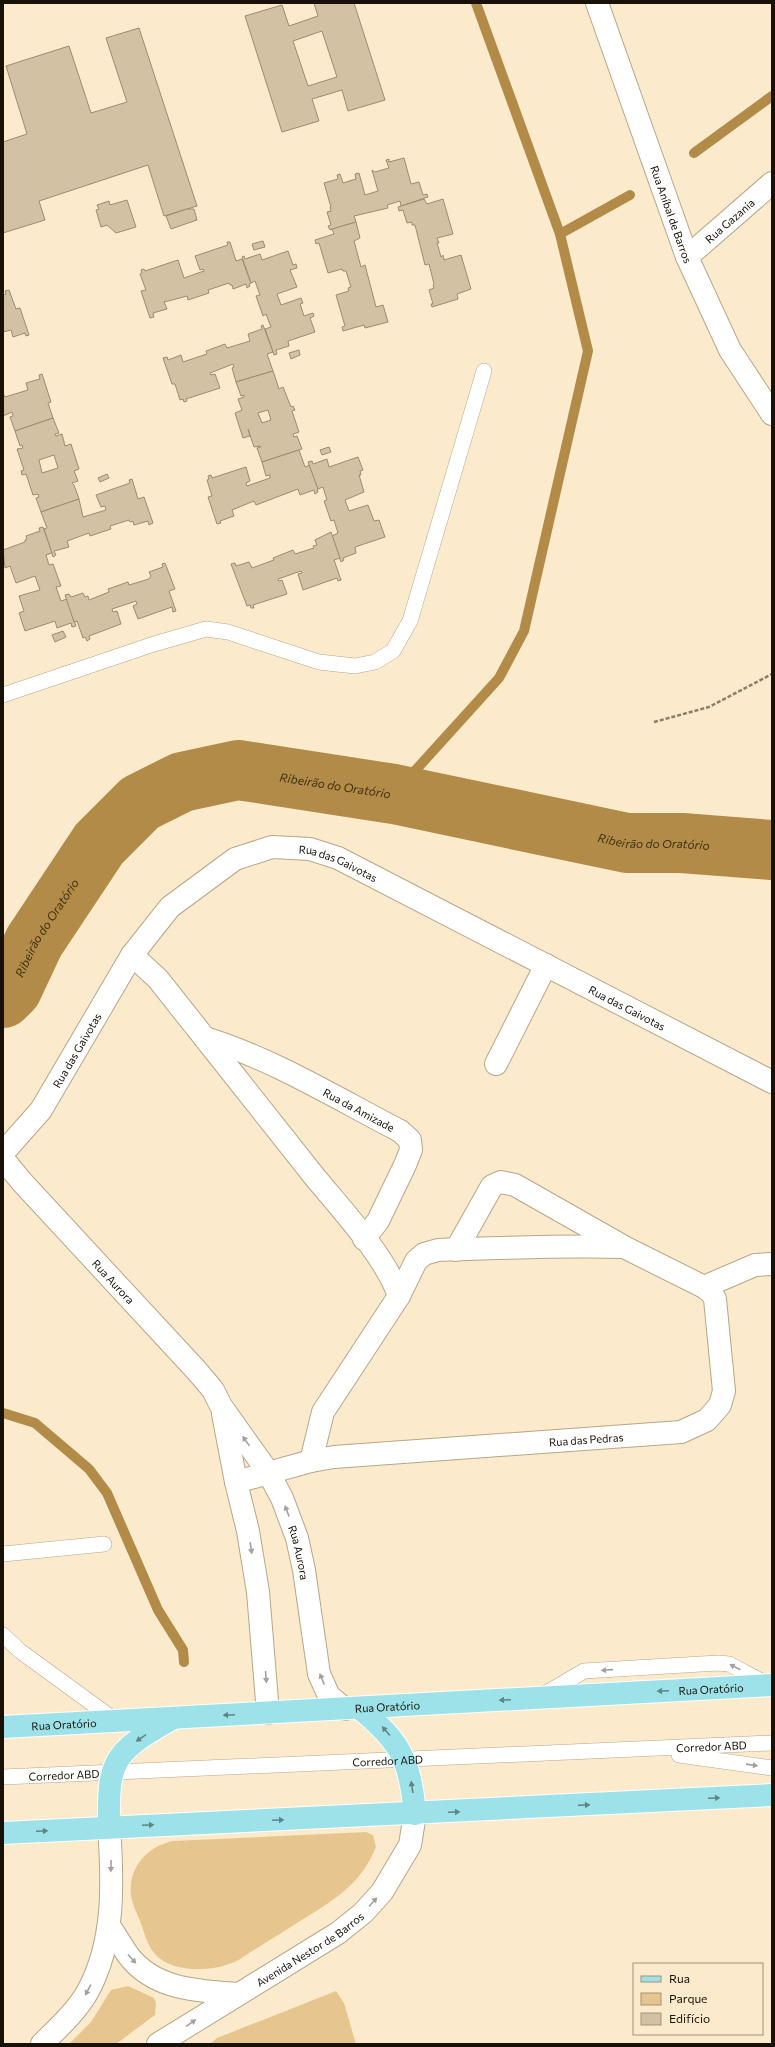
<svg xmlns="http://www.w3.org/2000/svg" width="775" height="2047" font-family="Commissioner,sans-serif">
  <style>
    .green { fill: #e6c68e }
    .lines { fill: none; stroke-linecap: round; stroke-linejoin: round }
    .stream { stroke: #b18b47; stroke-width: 10 }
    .river { stroke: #b18b47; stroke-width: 60 }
    .building { fill: #d3c1a4; stroke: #9c8b6f; fill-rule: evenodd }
    .service-casing { stroke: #b7a689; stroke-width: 16 }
    .minor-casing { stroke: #b7a689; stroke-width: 24 }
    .tertiary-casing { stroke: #b7a689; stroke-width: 24 }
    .primary-casing { stroke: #fff; stroke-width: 24 }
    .path { stroke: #8a7e6a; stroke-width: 2.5; stroke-dasharray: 4 2; stroke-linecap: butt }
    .service { stroke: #fff; stroke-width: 15 }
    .minor { stroke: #fff; stroke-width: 22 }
    .tertiary { stroke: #fff; stroke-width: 22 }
    .primary { stroke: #9de2e9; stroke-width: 22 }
    .oneway { fill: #a2a09c }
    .oneway2 { fill: #618483 }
    .labels { text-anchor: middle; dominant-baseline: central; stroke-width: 4; stroke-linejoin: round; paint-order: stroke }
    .street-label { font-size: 11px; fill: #171107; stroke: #fceacc }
    .water-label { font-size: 12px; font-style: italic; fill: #423213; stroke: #fceacc }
  </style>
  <rect width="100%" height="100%" fill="#fceacc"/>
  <!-- green -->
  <g class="green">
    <path d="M366,1832L373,1835L376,1847C359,1888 330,1902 294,1925C280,1934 265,1943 251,1952C245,1955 239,1961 232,1963C211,1972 171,1973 155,1954C147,1945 144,1931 140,1921C137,1913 132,1904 131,1895C128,1867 148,1846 173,1841Z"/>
    <path d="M128,1986L154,1998L156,2003L155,2015L116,2044H69L91,2022L111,1990Z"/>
    <path d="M336,1991L344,2003L356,2044H210L217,2038Z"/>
  </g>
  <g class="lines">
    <!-- stream -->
    <g class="stream">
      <path d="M694,153L772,96"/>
      <path d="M560,234L630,195"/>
      <path d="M394,794L499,678L524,631L588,351L560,234L476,3"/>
      <path d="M3,1413L35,1423L89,1469L107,1493L158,1610L183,1650L184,1662"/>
    </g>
    <!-- river -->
    <path class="river" id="s1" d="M3,998L12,989L34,942L99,844L140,803L182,782L238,770L394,794L627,843H682L772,850"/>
  </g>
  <!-- building -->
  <g class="building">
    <path d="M314,3H354L385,100L348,111L342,90L312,99L319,121L282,132L245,16L282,5L289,26L318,16ZM322,31L337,77L308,86L293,41Z"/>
    <path d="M139,28L197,206L164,216L148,165L39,201L45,220L3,233V142L27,134L6,66L69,46L91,113L127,102L106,38Z"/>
    <path d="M404,158L411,184L419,182L423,195L427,194L428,197L401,206L400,201L387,205L388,208L354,216L356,222L330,230L328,226L331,225L327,212L331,211L330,207H331L324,183L338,179L337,175L340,174L343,183L356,179L355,174L359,173L365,195L378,191L372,170L375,172L389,168L386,160L389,159V162Z"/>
    <path d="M424,199L427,204L443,199L453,234L437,238L439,243H437L441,257L443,255L444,260L461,255L471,289L457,294L458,299L432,307L431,304H433L429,290L434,288L433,285L434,284L429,264L425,265L415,225H412V222L407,223L403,210L399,211L398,207Z"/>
    <path d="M127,200L136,227L116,233L107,225L101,227L96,210L99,209L97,205L109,201L110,205Z"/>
    <path d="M187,209H194L197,220L171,229L166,216Z"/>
    <path d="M356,222L360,238L354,241L361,267L365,265L376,307L383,305L388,322L365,328L364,325L343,331L342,327L345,326L336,295L349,291L348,288L351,287L346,271H343L342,269L328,273L319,243L316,244L315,240L334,234L332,229Z"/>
    <path d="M263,241L265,247L254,250L252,244Z"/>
    <path d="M227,242H230L236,261L242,259L251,283L249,284L250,286L247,288L246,284L233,289L232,285H230L229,283L208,290L209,293L188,300L187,296L176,299L164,302L167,309L153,313L154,317L150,318L141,291L146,290L140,274L142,273L141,270L144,269L145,271L178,260L184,278L204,271L203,269L200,270L195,256L228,245Z"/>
    <path d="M288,251L293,265L296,264L297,268L290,270L297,287L277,294L281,305L301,298L303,303L300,304L304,316L313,313L314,316L310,318L315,332L288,341L289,346L276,350L277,354L274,355L265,329L271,327L266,314L263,316L256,296L260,295L255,281L251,283L242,257L244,256L245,259L260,254L262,260Z"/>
    <path d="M9,290L16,309L20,308L29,335L26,336L25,333L13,337L11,330L3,332V295L6,294L5,291Z"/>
    <path d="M263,325L273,352L267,354L273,371L236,382L232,368L234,367L233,364L210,373L211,375L215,374L220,388L186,399L187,401L184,402L183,399L180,400L175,384H172L163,358L167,357L168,360L181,355L183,362L207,354L206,351L225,344L227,348L250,341L248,334L262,329L261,326Z"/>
    <path d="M299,350L300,355L291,359L289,353Z"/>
    <path d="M273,371L279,389L283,387L291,407L293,406L295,410L292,411L299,432L293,434L294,437L297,436L302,449L262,462L257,448L261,447L260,446L254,447L248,429L250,436L243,438L235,413L242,410L238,399L244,397V395L241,396L236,382ZM268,410L271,420L262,423L258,413Z"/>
    <path d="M42,374L51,402L48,403L53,418L15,431L10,417L13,416L12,412L3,416V393L5,397L28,390L26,383L40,379L39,375Z"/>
    <path d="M53,418L59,433L55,434L56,436L62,434L65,446L71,444L79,469L74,471L78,481L72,483L74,485L79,499L41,512L36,498L39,497L38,494L33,495L26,474L22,475L21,471L24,470L17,449L23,448L22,445L20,446L15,431ZM54,455L58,468L42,473L39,460Z"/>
    <path d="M329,447L331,452L322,455L320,450Z"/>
    <path d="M299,450L305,467L310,465L318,489H317L318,492L315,494L314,490L300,495L298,489L256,505L254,501L232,510L234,516L220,521L221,523L217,524L208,497L212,496L207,480L209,479L208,476L211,475L212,478L246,467L250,481L246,483L247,486L270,478V475L266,476L262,462Z"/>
    <path d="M358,457L363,470L360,471L361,475H359L364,492L345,500L349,511L368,505L374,521L379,520L385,537L355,547L356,553L343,558L344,560L341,562L332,536L338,533L334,520L331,521L324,501L327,500L323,487L318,489L308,462L312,461L313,464L327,459L329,467Z"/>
    <path d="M107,474L109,478L100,482L98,478Z"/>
    <path d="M132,479L138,499L144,497L153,523L149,525L148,521L134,525L133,521L130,522L129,520L110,526L111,529L90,536L89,533L67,541L69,547L54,551L56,555L53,557L44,529L47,528L41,512L79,499L83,517L106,510L105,506L101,507L96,495L130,483L129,480Z"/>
    <path d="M43,527L52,553L46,555L49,565L53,564L61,586L56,587L61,601L67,599L76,626L72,627L71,623L57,628L55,621L25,631L19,613L24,611L19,596L40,590L35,576L16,583L10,566L5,568L3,550L25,542V540L27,539L26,536L40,531L39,528Z"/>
    <path d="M331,532L340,558L334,560L341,580L338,581L337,578L303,590L298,574L302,573L301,571L278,579L279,581L282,580L287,594L253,605L254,608H251L250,605L247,606L231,564L235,563L236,566L249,562L252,568L274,560L273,558L293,550L295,554L314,548L313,546L317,545L315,540Z"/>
    <path d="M165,563L175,589L169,591L176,611L173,612L172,607L138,619L133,606L137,604L136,601L112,609L113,612L117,611L121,624L89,636L90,639L87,641L85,637L83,638L77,621L74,622L65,595L69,594L71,597L83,593L85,597L88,596L89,600L109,592L108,589L128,582L129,585L149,579L151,576L149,572L163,567L162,564Z"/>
    <path d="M63,631L66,637L55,642L52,635Z"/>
  </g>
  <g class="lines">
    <defs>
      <g id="service">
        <path d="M3,695L154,644L206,629L228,632L319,662L355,666L375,662L393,651L410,621L484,371"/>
        <path d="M3,1554L104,1544"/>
        <path d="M3,1635L20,1651L116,1721"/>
        <path d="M543,1695L584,1671L718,1663L729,1664L769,1685"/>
        <path d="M679,1755L772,1768"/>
        <path id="s2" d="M3,1777L772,1743"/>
      </g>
      <g id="minor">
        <path id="s3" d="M597,3L687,257L730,350L772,414"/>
        <path id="s4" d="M687,257L772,183"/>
        <path d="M132,955L158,979C210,1045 262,1110 314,1176C341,1209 386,1257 399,1296"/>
        <path id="s5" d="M205,1038C273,1059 336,1098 400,1131L410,1140L411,1150L405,1165L378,1221L364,1239"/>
        <path d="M496,1064L546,965"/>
        <path id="s6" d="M3,1153L41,1110L132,955L170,907L235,859L272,847L310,849L338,858L772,1082"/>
        <path d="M704,1287L755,1265L772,1264"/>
        <path d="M311,1461L323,1412L399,1296L416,1261L424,1254L438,1250C499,1248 561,1245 622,1247"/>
        <path id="s7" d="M236,1482L311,1461L334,1457L681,1432L707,1420L720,1405L724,1391L715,1299L711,1292L704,1287L626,1248L515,1185L501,1182L492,1186L456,1250"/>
      </g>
      <g id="tertiary">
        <path id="s8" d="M3,1159L22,1182L197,1371L213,1390L221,1406L268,1472L282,1498L297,1538L304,1570L319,1674L329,1696L345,1709"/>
        <path d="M223,1414L236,1482L248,1531L258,1592L268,1713"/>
        <path d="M110,1927C116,1936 122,1946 128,1955C154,1990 199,1991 238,1994"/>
        <path d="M42,2044C58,2028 77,2011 88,1991C115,1941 113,1882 109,1827"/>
        <path id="s9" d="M158,2044L338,1933L363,1913L382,1892L410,1845L415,1814"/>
      </g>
      <g id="primary">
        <path d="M359,1708C401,1742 410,1760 415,1814"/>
        <path id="s10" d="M3,1727L772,1685"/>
        <path d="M109,1827C108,1761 112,1753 170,1720"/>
        <path d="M3,1833L772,1795"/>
      </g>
    </defs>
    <!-- service casing -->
    <use href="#service" class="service-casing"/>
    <!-- minor casing -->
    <use href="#minor" class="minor-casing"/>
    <!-- tertiary casing -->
    <use href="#tertiary" class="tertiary-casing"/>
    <!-- primary casing -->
    <use href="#primary" class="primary-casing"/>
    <!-- path -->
    <path class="path" d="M654,722L709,707L772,674"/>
    <!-- service -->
    <use href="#service" class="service"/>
    <!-- minor -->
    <use href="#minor" class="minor"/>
    <!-- tertiary -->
    <use href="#tertiary" class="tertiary"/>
    <!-- primary -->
    <use href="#primary" class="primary"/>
  </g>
  <!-- one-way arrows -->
  <defs><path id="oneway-solid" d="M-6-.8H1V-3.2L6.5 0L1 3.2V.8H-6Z"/></defs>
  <g class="oneway">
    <use href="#oneway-solid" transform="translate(246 1441) rotate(-125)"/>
    <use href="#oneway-solid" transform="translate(287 1511) rotate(-111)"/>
    <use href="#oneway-solid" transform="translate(251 1548) rotate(81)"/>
    <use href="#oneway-solid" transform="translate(735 1667) rotate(-153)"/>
    <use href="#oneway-solid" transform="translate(607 1670) rotate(176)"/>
    <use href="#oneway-solid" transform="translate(266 1677) rotate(85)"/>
    <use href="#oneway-solid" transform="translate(322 1679) rotate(-112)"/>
    <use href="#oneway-solid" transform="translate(752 1765) rotate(8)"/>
    <use href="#oneway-solid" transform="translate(111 1866) rotate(91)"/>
    <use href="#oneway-solid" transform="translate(373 1902) rotate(-48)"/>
    <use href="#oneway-solid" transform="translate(132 1959) rotate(48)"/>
    <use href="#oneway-solid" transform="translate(88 1990) rotate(118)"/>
    <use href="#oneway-solid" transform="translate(191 2023) rotate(-34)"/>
  </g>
  <g class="oneway2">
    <use href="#oneway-solid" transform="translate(663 1691) rotate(177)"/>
    <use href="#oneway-solid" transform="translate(505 1700) rotate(177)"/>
    <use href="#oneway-solid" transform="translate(229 1715) rotate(177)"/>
    <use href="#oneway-solid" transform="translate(386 1731) rotate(-131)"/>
    <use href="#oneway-solid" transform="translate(141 1738) rotate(146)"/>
    <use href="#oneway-solid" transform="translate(412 1787) rotate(-99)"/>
    <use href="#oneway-solid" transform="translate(714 1798) rotate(-3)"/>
    <use href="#oneway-solid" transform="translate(584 1805) rotate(-3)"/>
    <use href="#oneway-solid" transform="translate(454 1812) rotate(-3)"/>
    <use href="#oneway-solid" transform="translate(278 1820) rotate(-2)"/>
    <use href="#oneway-solid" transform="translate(148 1825) rotate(-2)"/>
    <use href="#oneway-solid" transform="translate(42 1831) rotate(-3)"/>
  </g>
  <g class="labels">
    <!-- street labels -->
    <g class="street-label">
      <text stroke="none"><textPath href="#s3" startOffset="224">Rua Aníbal de Barros</textPath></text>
      <text stroke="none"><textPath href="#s4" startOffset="56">Rua Gazania</textPath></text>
      <text stroke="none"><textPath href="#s6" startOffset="487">Rua das Gaivotas</textPath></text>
      <text stroke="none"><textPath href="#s6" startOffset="811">Rua das Gaivotas</textPath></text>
      <text stroke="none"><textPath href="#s6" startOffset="127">Rua das Gaivotas</textPath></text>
      <text stroke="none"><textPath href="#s5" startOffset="170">Rua da Amizade</textPath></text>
      <text stroke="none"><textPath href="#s8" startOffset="165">Rua Aurora</textPath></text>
      <text stroke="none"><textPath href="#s7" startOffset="354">Rua das Pedras</textPath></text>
      <text stroke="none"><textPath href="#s8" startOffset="498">Rua Aurora</textPath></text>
      <text stroke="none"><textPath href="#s10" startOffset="709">Rua Oratório</textPath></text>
      <text stroke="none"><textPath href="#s10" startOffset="385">Rua Oratório</textPath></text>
      <text stroke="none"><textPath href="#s10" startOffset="61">Rua Oratório</textPath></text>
      <text stroke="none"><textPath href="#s2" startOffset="709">Corredor ABD</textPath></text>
      <text stroke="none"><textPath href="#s2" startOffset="385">Corredor ABD</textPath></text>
      <text stroke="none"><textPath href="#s2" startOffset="61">Corredor ABD</textPath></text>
      <text stroke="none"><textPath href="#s9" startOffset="179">Avenida Nestor de Barros</textPath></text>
    </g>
    <!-- water labels -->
    <g class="water-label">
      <text stroke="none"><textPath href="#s1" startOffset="443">Ribeirão do Oratório</textPath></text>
      <text stroke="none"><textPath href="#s1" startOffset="767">Ribeirão do Oratório</textPath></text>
      <text stroke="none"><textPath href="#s1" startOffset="83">Ribeirão do Oratório</textPath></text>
    </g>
  </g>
  <!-- border -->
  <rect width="775" height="2047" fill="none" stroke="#171107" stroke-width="8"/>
  <!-- legend -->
  <rect x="633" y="1963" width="130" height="72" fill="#fceacc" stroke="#a0937d"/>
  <rect x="641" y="1976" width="20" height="6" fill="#9de2e9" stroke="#a0937d"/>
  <text x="669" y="1983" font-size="12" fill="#171107">Rua</text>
  <rect x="641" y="1993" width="20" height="12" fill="#e6c68e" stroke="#a0937d"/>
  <text x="669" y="2003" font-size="12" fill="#171107">Parque</text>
  <rect x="641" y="2013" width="20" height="12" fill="#d3c1a4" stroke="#a0937d"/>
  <text x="669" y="2023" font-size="12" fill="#171107">Edifício</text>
</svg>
